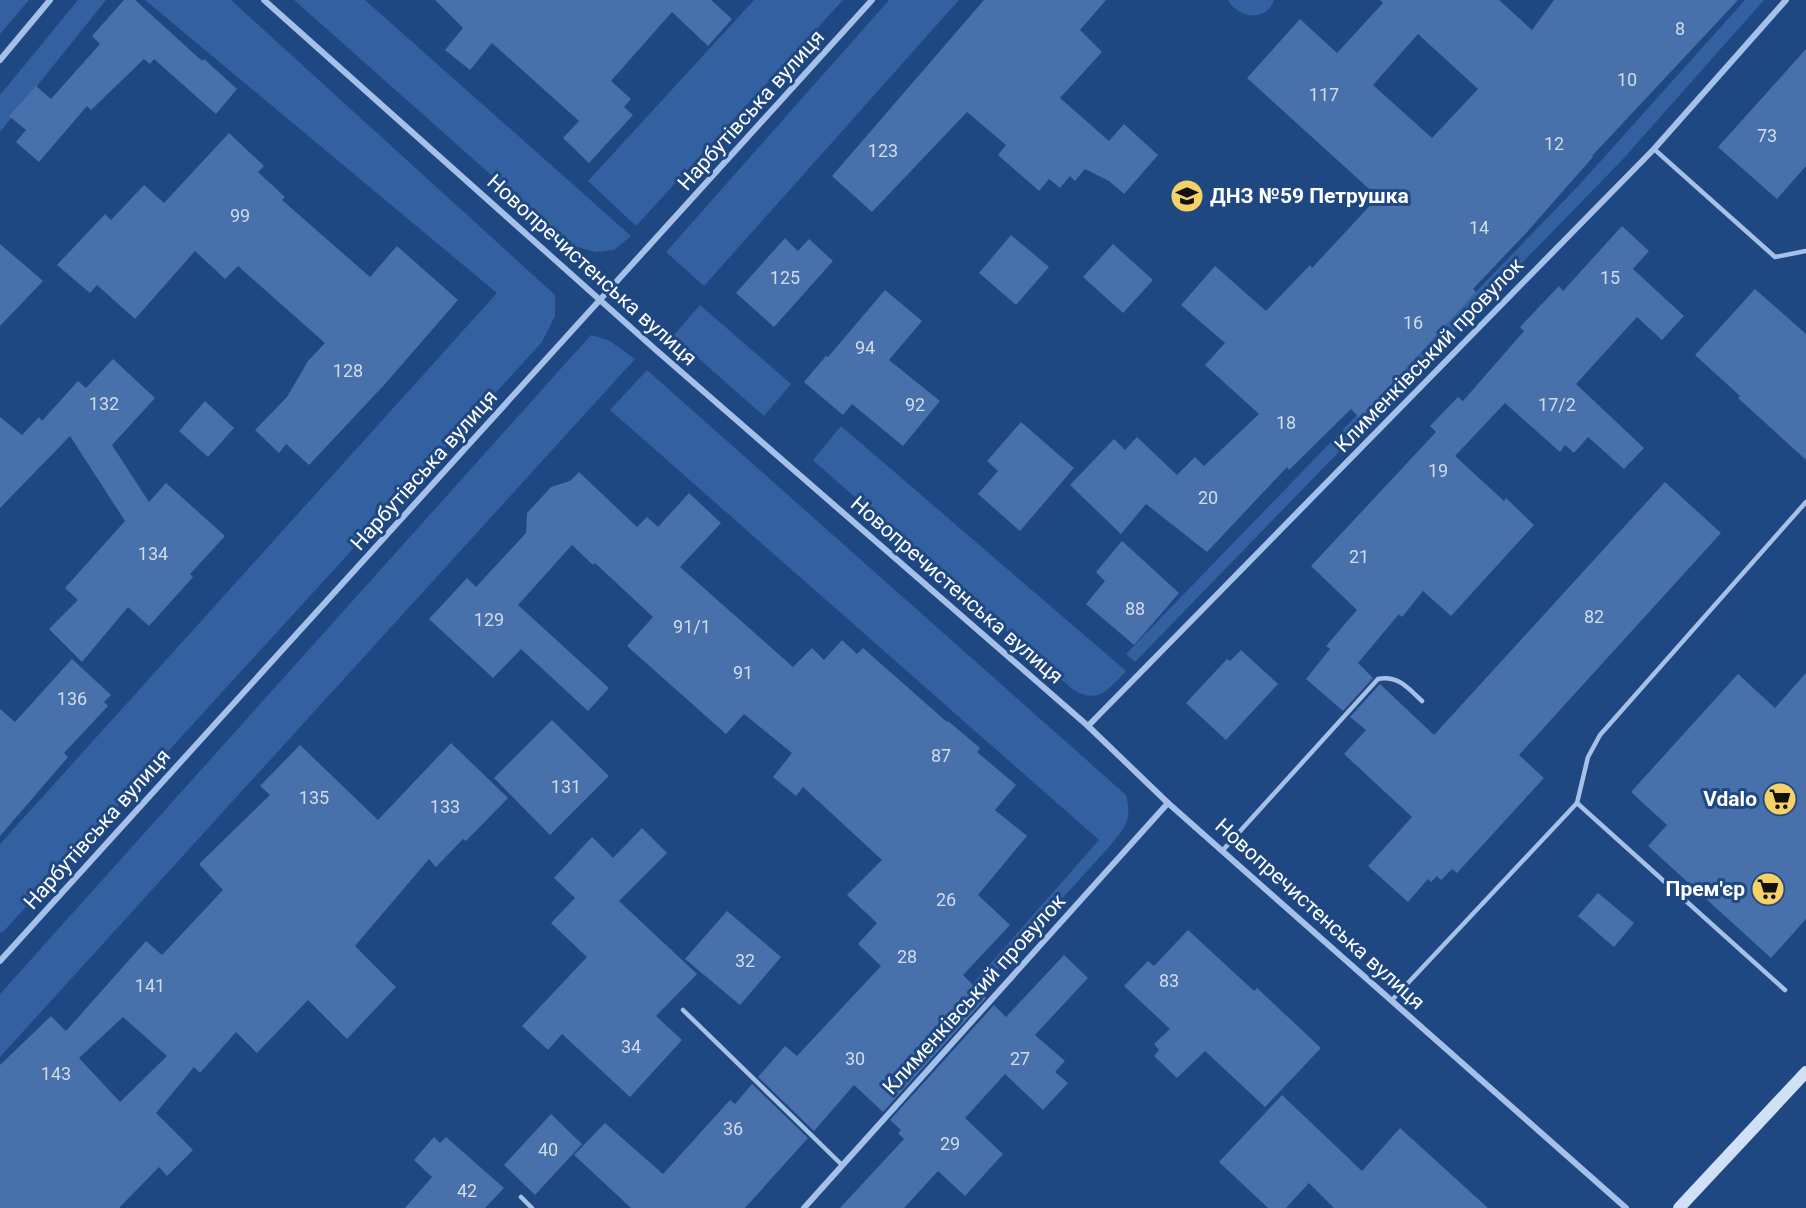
<svg xmlns="http://www.w3.org/2000/svg" width="1806" height="1208" font-family="Roboto,sans-serif">
  <style>
    .green { fill: #3360a0 }
    .building { fill: #4870ab; fill-rule: evenodd }
    .lines { fill: none; stroke-linecap: round; stroke-linejoin: round }
    .lane { stroke: #a5c1e9; stroke-width: 4.5 }
    .street { stroke: #a5c1e9; stroke-width: 6 }
    .secondary { stroke: #d0e0f7; stroke-width: 12 }
    .labels { text-anchor: middle; dominant-baseline: central; stroke-width: 6; stroke-linejoin: round; paint-order: stroke }
    .number-label { font-size: 18px; fill: #d1dbea }
    .street-label { font-size: 21px; fill: #fff; stroke: #1f4781 }
    .poi-label { font-size: 21px; font-weight: bold; fill: #fff; stroke: #1f4781; text-anchor: end }
  </style>
  <rect width="100%" height="100%" fill="#1f4781"/>
  <!-- green -->
  <g class="green">
    <path d="M0,0H29L0,34Z"/>
    <path d="M78,0H106L0,132V95Z"/>
    <path d="M145,0H231L555,295V316L542,342L3,932L0,933V844L497,293Z"/>
    <path d="M294,0H365L631,236L614,250L596,252L570,245Z"/>
    <path d="M754,0H843L636,226L588,181Z"/>
    <path d="M889,0H959L704,286L666,252Z"/>
    <path d="M1228,0H1274C1266,23 1238,18 1228,0Z"/>
    <path d="M1745,0H1764L1624,158L1135,662L1126,654L1580,184Z"/>
    <path d="M700,305L791,384L764,416L673,336Z"/>
    <path d="M591,335L610,341L635,359L0,1057V994Z"/>
    <path d="M647,370L1126,795C1133,822 1124,828 1108,848L933,1041L927,1036L1099,840L610,410Z"/>
    <path d="M841,426L1126,671C1108,690 1097,706 1071,688L813,460Z"/>
  </g>
  <!-- building -->
  <g class="building">
    <path d="M124,0H135L202,61L204,59L237,89L216,114L154,59L150,64L144,59L91,110L87,106L39,162L16,142L26,130L9,116L36,86L51,99L100,44L92,36Z"/>
    <path d="M435,0H711L732,19L708,46L672,12L611,81L631,99L624,107L633,115L589,163L563,138L579,121L492,43L470,70L445,50L463,28Z"/>
    <path d="M984,0H1106L1080,30L1102,52L1060,98L1109,141L1124,124L1158,155L1124,194L1109,181L1085,169L1075,181L1070,176L1060,188L1049,179L1039,191L998,155L1006,145L967,112L872,212L832,176Z"/>
    <path d="M1380,0H1499L1532,30L1554,0H1738L1592,156L1593,157L1527,232L1473,289L1476,292L1360,418L1351,409L1289,470L1287,467L1207,552L1146,504L1121,534L1070,485L1114,439L1125,450L1137,437L1177,475L1195,457L1204,466L1259,414L1205,365L1225,343L1181,305L1215,266L1266,311L1310,265L1312,268L1378,197L1247,78L1300,19L1337,53L1383,3ZM1418,34L1478,89L1432,138L1373,85Z"/>
    <path d="M1806,49V166L1777,199L1718,147Z"/>
    <path d="M229,133L264,166L258,172L285,197L282,200L370,277L397,246L458,300L385,384L309,465L286,444L279,453L255,430L287,397L308,361L325,343L238,266L225,279L195,251L135,319L97,285L90,293L57,265L105,214L111,220L144,185L164,203Z"/>
    <path d="M1622,226L1649,251L1633,269L1684,316L1662,340L1637,317L1576,384L1644,448L1624,469L1588,437L1574,453L1565,445L1560,452L1505,403L1455,456L1504,501L1506,498L1534,525L1451,616L1423,591L1402,617L1399,614L1358,663L1373,678L1343,711L1306,679L1330,649L1326,646L1357,610L1311,566L1436,432L1430,426L1458,397L1463,401L1524,331L1520,327L1559,286L1563,291Z"/>
    <path d="M1011,235L1049,267L1016,305L979,273Z"/>
    <path d="M785,238L798,251L809,239L833,261L774,327L736,293Z"/>
    <path d="M0,244L43,281L0,326Z"/>
    <path d="M1113,244L1153,280L1123,313L1083,277Z"/>
    <path d="M1755,289L1806,334V460L1738,398L1740,396L1695,355Z"/>
    <path d="M885,290L922,321L889,360L940,401L903,446L852,404L843,415L804,382L826,356L828,357Z"/>
    <path d="M113,359L155,398L112,445L149,502L166,483L225,536L190,574L193,577L149,626L128,607L82,662L49,629L78,600L65,588L125,521L70,436L0,508V417L22,435L39,417L42,421L78,381L86,388Z"/>
    <path d="M205,401L234,428L208,457L179,431Z"/>
    <path d="M1021,422L1074,468L1020,531L978,494L998,471L987,461Z"/>
    <path d="M579,472L637,527L647,517L658,527L689,493L721,523L680,567L793,667L812,648L824,660L842,640L857,654L863,648L947,722L948,721L980,748L977,752L1016,785L995,810L1027,836L978,895L1010,925L963,975L986,998L883,1112L854,1085L814,1131L758,1077L785,1046L797,1056L881,966L858,944L877,923L847,895L882,860L803,787L796,796L773,777L792,753L744,714L726,734L627,646L653,617L595,563L593,565L572,545L518,605L609,688L588,711L521,649L493,678L429,619L467,578L476,587L526,533L527,513L551,487L570,481Z"/>
    <path d="M1665,482L1721,533L1519,755L1544,778L1457,873L1452,869L1441,880L1437,876L1431,882L1428,879L1408,902L1368,866L1412,817L1344,754L1366,730L1350,717L1380,684L1434,735Z"/>
    <path d="M1122,541L1179,593L1134,645L1086,604L1105,581L1096,572Z"/>
    <path d="M1241,650L1278,684L1226,740L1186,703L1227,659L1230,661Z"/>
    <path d="M72,659L111,695L104,702L108,706L64,753L68,757L0,836V709L15,722Z"/>
    <path d="M1806,673V919L1771,958L1648,846L1667,825L1631,792L1738,674L1775,708Z"/>
    <path d="M552,720L609,776L550,835L494,778Z"/>
    <path d="M451,743L508,798L466,841L463,839L436,867L429,859L355,946L396,987L347,1039L308,1000L257,1053L236,1032L200,1073L194,1067L156,1113L193,1150L167,1176L159,1167L119,1208H0V1065L51,1016L66,1031L146,941L162,955L223,890L199,864L270,795L260,786L300,745L378,820ZM123,1017L167,1056L120,1102L79,1058Z"/>
    <path d="M642,828L667,853L619,901L697,974L656,1016L682,1040L630,1097L562,1034L548,1050L522,1026L587,957L551,923L575,898L554,878L592,837L613,858Z"/>
    <path d="M1598,893L1634,923L1614,947L1578,916Z"/>
    <path d="M727,911L781,957L740,1005L685,959Z"/>
    <path d="M1188,930L1254,991L1257,988L1321,1048L1265,1107L1205,1051L1177,1078L1154,1056L1159,1050L1154,1044L1170,1029L1124,986L1148,961L1154,966Z"/>
    <path d="M1064,955L1088,978L1035,1035L1065,1061L1055,1072L1068,1083L1043,1110L1005,1074L965,1118L1003,1154L965,1196L938,1171L904,1208H840L904,1139L898,1133L901,1130L890,1120L994,1005L1006,1017Z"/>
    <path d="M752,1084L808,1138L745,1208H631L574,1155L605,1123L663,1174L730,1100L735,1104Z"/>
    <path d="M1282,1095L1362,1171L1400,1128L1488,1208H1334L1309,1183L1286,1208H1268L1219,1162Z"/>
    <path d="M551,1114L582,1144L535,1195L504,1165Z"/>
    <path d="M434,1137L440,1143L446,1137L504,1188L485,1208H405L432,1177L414,1160Z"/>
  </g>
  <g class="lines">
    <!-- lane -->
    <g class="lane">
      <path d="M1654,149L1775,257L1806,251"/>
      <path d="M1577,803L1785,990"/>
      <path d="M1223,850L1378,679C1398,675 1408,688 1422,701"/>
      <path d="M1392,1000L1577,803L1588,757L1600,735L1806,502"/>
      <path d="M683,1010L842,1165"/>
      <path d="M521,1197L532,1208"/>
    </g>
    <!-- street -->
    <g class="street">
      <path d="M264,0L656,350L1088,726L1168,803L1626,1208"/>
      <path d="M0,60L50,0"/>
      <path d="M1088,726L1654,149L1786,0"/>
      <path d="M0,961L872,0"/>
      <path d="M804,1208L1168,803"/>
    </g>
    <!-- secondary -->
    <path class="secondary" d="M1679,1208L1806,1072"/>
  </g>
  <!-- icons -->
  <defs>
    <symbol id="school-disc" viewBox="-11 -11 22 22"><circle r="9.5" fill="#f6d165" stroke="#1f4781"/><path d="M0-5L7-2L0 1L-7-2ZM-4 1L0 2.5L4 1V4Q0 6-4 4Z" fill="#111"/></symbol>
    <symbol id="supermarket-disc" viewBox="-11 -11 22 22"><circle r="9.5" fill="#f6d165" stroke="#1f4781"/><path d="M-6-5.5h2.5l.6 2H6L4.5 2H-2.5L-4.4-4H-6ZM-1.5 3.2a1.3 1.3 0 1 0 .1 0ZM3 3.2a1.3 1.3 0 1 0 .1 0Z" fill="#111"/></symbol>
  </defs>
  <g fill-rule="evenodd">
    <use href="#school-disc" x="1168" y="177" width="38" height="38"/>
    <use href="#supermarket-disc" x="1761" y="780" width="38" height="38"/>
    <use href="#supermarket-disc" x="1749" y="870" width="38" height="38"/>
  </g>
  <g class="labels">
    <!-- number labels -->
    <g class="number-label">
      <text x="1680" y="28">8</text>
      <text x="1627" y="79">10</text>
      <text x="1324" y="94">117</text>
      <text x="1767" y="135">73</text>
      <text x="1554" y="143">12</text>
      <text x="883" y="150">123</text>
      <text x="240" y="215">99</text>
      <text x="1479" y="227">14</text>
      <text x="785" y="277">125</text>
      <text x="1610" y="277">15</text>
      <text x="1413" y="322">16</text>
      <text x="865" y="347">94</text>
      <text x="348" y="370">128</text>
      <text x="104" y="403">132</text>
      <text x="915" y="404">92</text>
      <text x="1557" y="404">17/2</text>
      <text x="1286" y="422">18</text>
      <text x="1438" y="470">19</text>
      <text x="1208" y="497">20</text>
      <text x="153" y="553">134</text>
      <text x="1359" y="556">21</text>
      <text x="1135" y="608">88</text>
      <text x="1594" y="616">82</text>
      <text x="489" y="619">129</text>
      <text x="692" y="626">91/1</text>
      <text x="743" y="672">91</text>
      <text x="72" y="698">136</text>
      <text x="941" y="755">87</text>
      <text x="566" y="786">131</text>
      <text x="314" y="797">135</text>
      <text x="445" y="806">133</text>
      <text x="946" y="899">26</text>
      <text x="907" y="956">28</text>
      <text x="745" y="960">32</text>
      <text x="1169" y="980">83</text>
      <text x="150" y="985">141</text>
      <text x="631" y="1046">34</text>
      <text x="855" y="1058">30</text>
      <text x="1020" y="1058">27</text>
      <text x="56" y="1073">143</text>
      <text x="733" y="1128">36</text>
      <text x="950" y="1143">29</text>
      <text x="548" y="1149">40</text>
      <text x="467" y="1190">42</text>
    </g>
    <!-- street labels -->
    <g class="street-label">
      <text transform="translate(751 110) rotate(-48)">Нарбутівська вулиця</text>
      <text transform="translate(592 270) rotate(42)">Новопречистенська вулиця</text>
      <text transform="translate(1429 355) rotate(-46)">Клименківський провулок</text>
      <text transform="translate(424 470) rotate(-48)">Нарбутівська вулиця</text>
      <text transform="translate(957 590) rotate(41)">Новопречистенська вулиця</text>
      <text transform="translate(97 829) rotate(-48)">Нарбутівська вулиця</text>
      <text transform="translate(1320 914) rotate(42)">Новопречистенська вулиця</text>
      <text transform="translate(974 994) rotate(-48)">Клименківський провулок</text>
    </g>
    <!-- poi labels -->
    <g class="poi-label">
      <text x="1210" y="196" text-anchor="start">ДНЗ №59 Петрушка</text>
      <text x="1757" y="799">Vdalo</text>
      <text x="1745" y="889">Прем'єр</text>
    </g>
  </g>
</svg>
